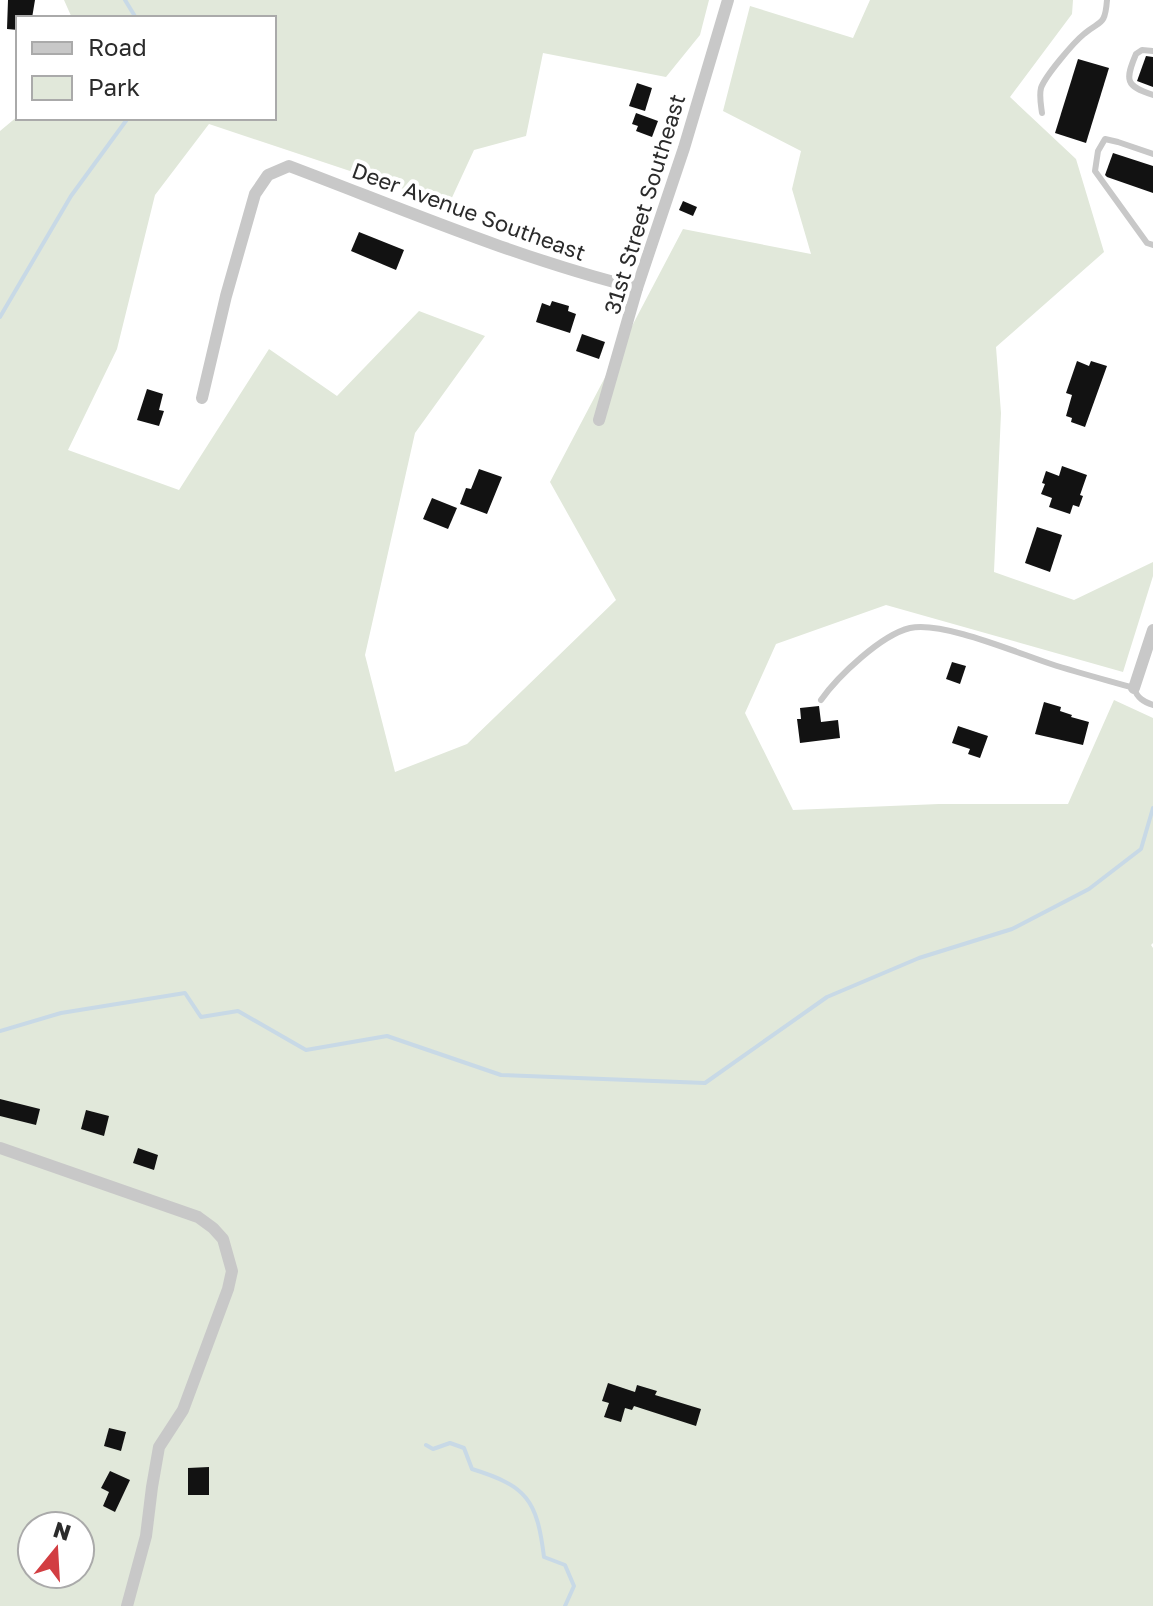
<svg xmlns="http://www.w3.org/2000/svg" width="1153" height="1606" font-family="'Golos Text',sans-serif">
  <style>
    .green { fill: #e1e8da; fill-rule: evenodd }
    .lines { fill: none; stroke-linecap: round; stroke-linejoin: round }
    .stream { stroke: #c8d9e6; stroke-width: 4 }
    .building { fill: #121212 }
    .lane { stroke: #c8c8c8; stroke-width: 6 }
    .street { stroke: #c8c8c8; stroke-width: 12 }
    .labels { text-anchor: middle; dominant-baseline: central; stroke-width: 8; stroke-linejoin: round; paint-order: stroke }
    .street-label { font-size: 22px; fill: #2b2b2b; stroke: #fff }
  </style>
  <rect width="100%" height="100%" fill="#fff"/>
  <!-- green -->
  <path class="green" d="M64,0H709L700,35L666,77L543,53L526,136L474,150L449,204L209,124L155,195L117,349L68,450L179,490L269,349L337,396L419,311L485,336L415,433L365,655L395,772L467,744L616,600L550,482L683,229L811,254L792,189L801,151L723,111L750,6L853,38L870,0H1073L1072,14L1010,97L1076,159L1104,252L996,347L1001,413L994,572L1074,600L1153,562V576L1123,672L886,605L776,644L745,713L793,810L939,804H1068L1114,700L1153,718V943L1151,945L1153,948V1606H0V131L18,116V118H274V18H72ZM32,1526H80V1574H32Z"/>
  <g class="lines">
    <!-- stream -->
    <g class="stream">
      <path d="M125,0L136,18"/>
      <path d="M0,317L71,196L128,118"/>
      <path d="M0,1031L61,1013L185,993L201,1017L238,1011L306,1050L387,1036L501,1075L705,1083L827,997L919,958L1012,929L1089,889L1141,849L1153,808"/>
      <path d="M426,1445L433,1449L450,1443L464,1448L472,1469C527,1486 537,1500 544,1557L565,1565L574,1586L565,1606"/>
    </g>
  </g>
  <!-- building -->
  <g class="building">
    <path d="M8,0H35L32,18H18V30L7,29Z"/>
    <path d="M1146,56L1153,57V87L1137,81Z"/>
    <path d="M1078,59L1109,68L1086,143L1055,133Z"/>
    <path d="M637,83L652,88L645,111L629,106Z"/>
    <path d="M636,113L658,121L652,137L636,131L638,126L632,124Z"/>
    <path d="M1113,153L1153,166V193L1107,177L1105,175Z"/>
    <path d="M683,201L697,207L693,216L679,210Z"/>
    <path d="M359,232L404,250L396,270L351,251Z"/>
    <path d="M552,301L569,306L568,311L576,314L570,333L536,322L542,303L550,306Z"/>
    <path d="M582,334L605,342L599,359L576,351Z"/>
    <path d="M1077,361L1089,366L1091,361L1107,366L1085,427L1071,422L1072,418L1066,416L1072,395L1066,393Z"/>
    <path d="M147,389L163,394L159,410L164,411L159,426L137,420Z"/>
    <path d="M1062,466L1087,475L1080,495L1083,496L1079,507L1073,505L1070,514L1049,507L1052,498L1041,494L1045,484L1042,483L1046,471L1059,476Z"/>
    <path d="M479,469L502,477L487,514L460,504L466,488L471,489Z"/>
    <path d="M432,498L457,508L448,529L423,519Z"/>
    <path d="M1037,527L1062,535L1050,572L1025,563Z"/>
    <path d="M952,662L966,666L960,684L946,679Z"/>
    <path d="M1044,702L1061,707L1060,711L1072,715L1071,717L1089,722L1083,745L1035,734Z"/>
    <path d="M819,706L821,722L838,720L840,738L800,743L797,719H801L800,708Z"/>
    <path d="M958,726L988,736L980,758L968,754L970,749L952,743Z"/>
    <path d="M0,1099L40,1109L36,1125L0,1116Z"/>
    <path d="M86,1110L109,1116L104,1136L81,1129Z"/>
    <path d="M138,1148L158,1155L154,1170L133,1163Z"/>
    <path d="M608,1383L635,1392L637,1385L657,1391L655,1395L701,1409L696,1426L634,1406L632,1410L625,1408L621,1422L604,1417L609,1403L602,1401Z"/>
    <path d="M109,1428L126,1432L121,1451L104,1446Z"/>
    <path d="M209,1467V1495H188V1468Z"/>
    <path d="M110,1471L130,1480L115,1512L103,1506L109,1492L101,1488Z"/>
  </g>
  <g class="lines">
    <!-- lane -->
    <g class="lane">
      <path d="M1153,51L1142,50L1136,54C1125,80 1125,86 1153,95"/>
      <path d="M1042,113C1041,105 1039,96 1041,88C1045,76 1074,42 1084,34C1100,20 1105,27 1107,0"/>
      <path d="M1153,154L1118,142L1105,139L1098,151L1095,171L1147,243L1153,245"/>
      <path d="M821,700C838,676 881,635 910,628C943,621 1017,653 1051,664C1079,673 1106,680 1134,688C1137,698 1144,702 1153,705"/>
    </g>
    <!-- street -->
    <g class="street">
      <path d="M202,398L226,296L255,194L268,175L289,166C403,209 519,259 637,288"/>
      <path d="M599,420L637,288L684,148L728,0"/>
      <path d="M1134,688L1153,630"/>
      <path d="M0,1148L198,1217L213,1228L223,1239L232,1271L228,1289L183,1410L159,1447L152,1487L146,1536L127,1606"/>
    </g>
  </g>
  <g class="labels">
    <!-- street labels -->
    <g class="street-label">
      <text transform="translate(644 204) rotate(-73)">31st Street Southeast</text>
      <text transform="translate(469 211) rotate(20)">Deer Avenue Southeast</text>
    </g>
  </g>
  <!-- legend -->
  <rect x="16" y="16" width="260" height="104" fill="#ffffff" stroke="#aaaaaa" stroke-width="2"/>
  <rect x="32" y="42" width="40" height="12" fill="#c8c8c8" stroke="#aaaaaa" stroke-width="2"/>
  <text x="88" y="56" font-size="24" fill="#2b2b2b">Road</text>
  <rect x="32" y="76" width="40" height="24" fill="#e1e8da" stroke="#aaaaaa" stroke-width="2"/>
  <text x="88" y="96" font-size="24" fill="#2b2b2b">Park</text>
  <!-- north arrow -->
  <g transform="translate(56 1550) rotate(18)"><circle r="38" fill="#ffffff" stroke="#aaaaaa" stroke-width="2"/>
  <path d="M0-6L14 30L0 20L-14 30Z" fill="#d23e42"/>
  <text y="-12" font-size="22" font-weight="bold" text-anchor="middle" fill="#2b2b2b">N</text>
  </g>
</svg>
